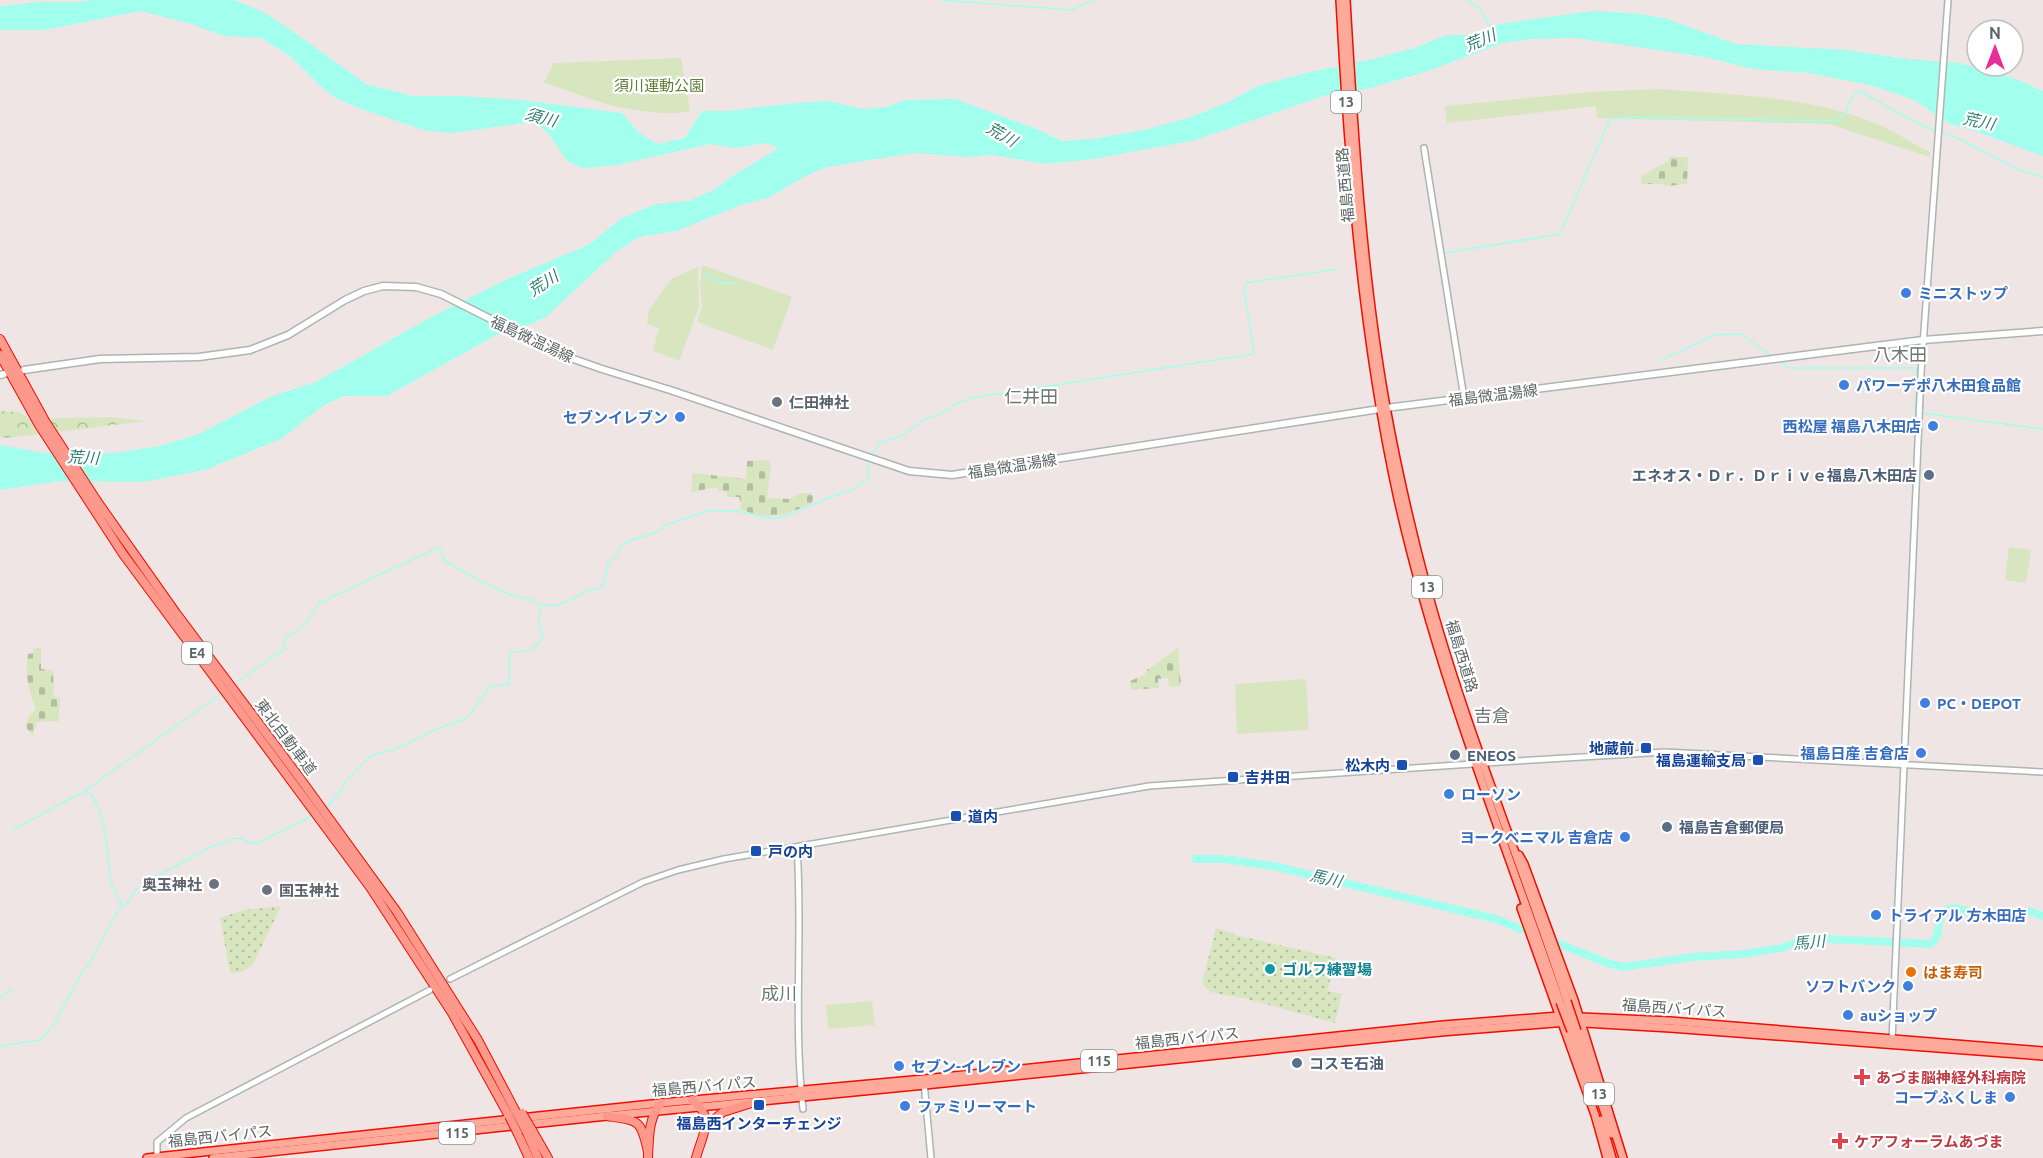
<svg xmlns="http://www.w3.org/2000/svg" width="2043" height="1158" font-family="Ubuntu,'Noto Sans JP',sans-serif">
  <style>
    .grass { fill: url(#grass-dots) }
    .forest { fill: url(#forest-crowns) }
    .cemetery { fill: url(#cemetery-stones) }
    .park { fill: #d8e6c0 }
    .water { fill: #a3ffed }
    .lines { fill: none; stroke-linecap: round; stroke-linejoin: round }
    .stream { stroke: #a3ffed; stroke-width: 1.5 }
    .river { stroke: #a3ffed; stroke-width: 8 }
    .tertiary-casing { stroke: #adb4b4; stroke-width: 8 }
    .secondary-casing { stroke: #acb5b4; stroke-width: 9 }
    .trunk-casing { stroke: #f20d00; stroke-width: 10 }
    .motorway-casing { stroke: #f20d00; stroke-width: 10 }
    .tertiary { stroke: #fff; stroke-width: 5 }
    .secondary { stroke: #fff; stroke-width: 6 }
    .trunk { stroke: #feaa9a; stroke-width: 7 }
    .motorway { stroke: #fd998c; stroke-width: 8 }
    .trunk-bridge-casing { stroke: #f20d00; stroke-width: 10; stroke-linecap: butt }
    .motorway-bridge-casing { stroke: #f20d00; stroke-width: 10; stroke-linecap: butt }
    .trunk-bridge { stroke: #feaa9a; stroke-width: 7 }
    .motorway-bridge { stroke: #fd998c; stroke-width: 8 }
    .shop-dot { fill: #3f7fe0; stroke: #fff; stroke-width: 2 }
    .worship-dot { fill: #6b7280; stroke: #fff; stroke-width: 2 }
    .service-dot { fill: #5c6f8a; stroke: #fff; stroke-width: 2 }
    .transit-dot { fill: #1a4fb4; stroke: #fff; stroke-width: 2 }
    .culture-dot { fill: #0f9aa8; stroke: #fff; stroke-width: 2 }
    .food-dot { fill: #e8710a; stroke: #fff; stroke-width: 2 }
    .health-dot { fill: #e0444e; stroke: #fff; stroke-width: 2 }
    .labels { text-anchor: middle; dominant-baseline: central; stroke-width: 4.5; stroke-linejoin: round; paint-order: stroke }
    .shield { fill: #fff; stroke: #8d9392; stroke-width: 1.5 }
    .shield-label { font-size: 14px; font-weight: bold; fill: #5c6564 }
    .park-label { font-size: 15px; fill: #5e7e32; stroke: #fff }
    .street-label { font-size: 15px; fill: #5c6564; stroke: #fff }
    .shop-label { font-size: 15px; font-weight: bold; fill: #366cbe; stroke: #fff; text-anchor: start }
    .worship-label { font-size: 15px; font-weight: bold; fill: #5b616d; stroke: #fff; text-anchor: start }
    .service-label { font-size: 15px; font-weight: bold; fill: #4e5e75; stroke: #fff; text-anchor: start }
    .transit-label { font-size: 15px; font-weight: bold; fill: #164399; stroke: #fff; text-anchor: end }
    .culture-label { font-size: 15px; font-weight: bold; fill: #0d838f; stroke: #fff; text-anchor: start }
    .food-label { font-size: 15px; font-weight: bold; fill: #c56008; stroke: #fff; text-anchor: start }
    .health-label { font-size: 15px; font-weight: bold; fill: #be3a42; stroke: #fff; text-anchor: start }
    .water-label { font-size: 16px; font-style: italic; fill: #307c73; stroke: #fff }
    .quarter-label { font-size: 18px; fill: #6d7775; stroke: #fff }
  </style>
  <defs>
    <pattern id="grass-dots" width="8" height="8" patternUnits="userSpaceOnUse" patternTransform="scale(1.5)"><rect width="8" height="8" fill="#d8e6c0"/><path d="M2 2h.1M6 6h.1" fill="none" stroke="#b2bea0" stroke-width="1.8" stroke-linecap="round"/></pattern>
    <pattern id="forest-crowns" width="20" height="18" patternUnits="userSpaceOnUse" patternTransform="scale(1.5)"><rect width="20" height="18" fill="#d8e6c0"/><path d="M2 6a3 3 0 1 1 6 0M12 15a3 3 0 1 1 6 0" fill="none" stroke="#b2bea0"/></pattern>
    <pattern id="cemetery-stones" width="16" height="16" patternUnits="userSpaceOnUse" patternTransform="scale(1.5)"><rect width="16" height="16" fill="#d8e6c0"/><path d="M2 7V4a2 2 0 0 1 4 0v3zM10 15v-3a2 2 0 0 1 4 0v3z" fill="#b2bea0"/></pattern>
  </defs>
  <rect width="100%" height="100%" fill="#efe5e4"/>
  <!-- grass -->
  <g class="grass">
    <path d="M281,906L253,964L242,972L230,973L220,918L244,910Z"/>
    <path d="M1216,928L1240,936L1336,958L1327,991L1342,994L1335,1023L1247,999L1210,992L1202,983Z"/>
  </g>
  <!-- forest -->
  <path class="forest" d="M0,411L19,412L29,419L110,417L147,421L6,438L0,437Z"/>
  <!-- cemetery -->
  <g class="cemetery">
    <path d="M1669,157H1688L1687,184L1667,186L1660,184H1642L1641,176L1669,161Z"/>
    <path d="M768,460L771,464L767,498L789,499L802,493H811L813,497L812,503C784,516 770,521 740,509L741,503L739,497H728L726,491H718L717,487L691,492L693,473L746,479L747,461Z"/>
    <path d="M41,647V669L53,670L54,696L60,698L59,721L37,722L33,736L25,726L29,716L36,709C28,687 25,677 28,654L34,653L33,649Z"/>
    <path d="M1178,648L1181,686L1169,687L1168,678L1158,679L1159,688L1131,690L1130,681L1144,675L1147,670Z"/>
  </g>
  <!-- park -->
  <g class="park">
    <path d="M681,58L690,110C679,118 622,109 607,104C586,98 565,90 544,82L554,63Z"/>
    <path d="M1661,89C1735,95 1813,96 1882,126C1898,134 1914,144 1930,152V157L1829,124L1597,118L1596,106L1447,123L1445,106L1590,92Z"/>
    <path d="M702,265L792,297L773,350L697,322L702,306L700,285Z"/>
    <path d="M698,267L699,307L679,361L653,351L659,328L647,324L649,310L671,279Z"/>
    <path d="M2009,547L2031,550L2026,583L2005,580Z"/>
    <path d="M1306,679L1309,730L1237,734L1235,684Z"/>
    <path d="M872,1001L875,1025L828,1029L826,1005Z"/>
  </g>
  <!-- water -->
  <path class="water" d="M91,0H235L265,13L291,30L366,84L413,96H461L521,100L622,113L638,132L657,144L685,138L702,111H728L785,104L828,101L863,109L887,107L904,100L955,99L1032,127L1062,141L1093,139L1148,129L1191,117L1224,104L1258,86L1306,73L1382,57L1414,48L1446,35H1473L1499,24L1593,11L1641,14L1667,19L1736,44L1846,50L1907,59L1960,63L2019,80L2043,91V156L1972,130L1950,124L1914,100L1869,85L1809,73L1752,69L1705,57L1576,38L1531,39L1503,43L1434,69L1371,88L1327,95L1192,141L1093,159L1045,164L992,155L967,157L915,153L827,167L806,176L768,198L741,205L677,231L639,237L617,251L545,318L528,325L502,332L387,396H345L324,405L281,439L205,470L144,482L60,481L0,490V445L44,453H114L159,446L199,434L270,397L316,382L431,317L505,280L588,245L622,218L656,204L689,201L715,189L734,175L779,148L765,143L735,148L710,144L617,165L583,168L567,161L547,132L532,122L453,133L427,131L358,108L334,97L319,85L290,56L261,38L224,36L191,24L141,11L45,30H0V6L40,2H79Z"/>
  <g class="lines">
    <!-- stream -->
    <g class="stream">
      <path d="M940,0L1071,10L1094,0"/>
      <path d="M1467,0L1481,9L1486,20L1492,27"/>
      <path d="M1445,253L1560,234L1610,119L1630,117L1837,121C1849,114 1847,100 1857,92H1861L1921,125L1962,140L2019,170L2043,177"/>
      <path d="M706,274L721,283H734"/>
      <path d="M1778,360L1788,368H1917L1915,412H1917"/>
      <path d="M1659,361L1715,335L1741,334L1772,356"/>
      <path d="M1922,413L2043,429"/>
      <path d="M871,455L881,442L902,436L925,419L940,414L958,403L971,398L1254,354L1244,288L1247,283L1338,269"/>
      <path d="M237,682L286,648L283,644L286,638L304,626L319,603L439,547L445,561L484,583L511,595L532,600L538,604L554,606L571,600L589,590L599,588L604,583L608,563L617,555L621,546L631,540L658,532L665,525L709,511H736L769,518H777L794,513L823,500L854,489L868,479L869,459"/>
      <path d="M86,790C108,808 106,854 111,880C113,889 118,898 122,906"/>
      <path d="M324,808L329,805L342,790L345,782L371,755L394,750L434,730L464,719L472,712L489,687L509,684V657L511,652C524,652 536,650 543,637L539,622L541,605"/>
      <path d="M14,829L83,792L221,694"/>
      <path d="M0,998L12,989"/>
      <path d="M0,1046L40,1040L55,1023L80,975L90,962L118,911L128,902L136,890L146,882L211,847L231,839L240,838L250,843H259L269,837L312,816"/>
    </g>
    <!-- river -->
    <g class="river">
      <path d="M1196,859H1224L1273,866L1496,919L1523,930"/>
      <path d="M1557,943L1610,964L1624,967L1693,957L1743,954L1782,948L1808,938L1931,944C1944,934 1932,911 1954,908L2003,919L2013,918L2030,911L2043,916"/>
    </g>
    <defs>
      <g id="tertiary">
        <path d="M1424,148L1464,398"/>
        <path d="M797,847C803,934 793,1021 803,1109"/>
        <path d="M450,979L643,882L678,870L724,859L1149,786L1516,761L1665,752L2043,772"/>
        <path d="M1892,1041L1921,373L1948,0"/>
        <path d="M924,1082L931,1158"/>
        <path d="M157,1158V1142L186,1118L430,990"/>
      </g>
      <g id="secondary">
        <path d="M24,370L100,359L199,357L250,350L288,335L345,300L364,291L383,286L416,287L441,294L562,355L602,369L670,390L909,471L952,475L1386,408L1923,340L2043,331"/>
        <path d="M0,375L4,374"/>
      </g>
      <g id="trunk">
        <path d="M1340,0C1349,167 1362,335 1398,499C1437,672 1502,835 1560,1002"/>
        <path d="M1346,0C1354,136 1362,273 1386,407C1397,468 1411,529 1427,589C1465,729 1522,863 1567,1001"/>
        <path d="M1519,855L1524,864L1574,1000L1623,1158"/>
        <path d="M1521,908L1595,1115L1607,1158"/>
        <path d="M1571,1031L1595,1101"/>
        <path d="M1577,1031L1612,1134"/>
        <path d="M1601,1120L1612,1158"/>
        <path d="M147,1158L661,1103L924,1079L1443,1025L1559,1016L1670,1021L2043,1051"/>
        <path d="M213,1158L607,1116L925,1085L1441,1032L1567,1022L1670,1028L2043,1056"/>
      </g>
      <g id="motorway">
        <path d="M0,339L45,421L97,501L176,613L299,777L397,912L478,1040L517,1114"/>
        <path d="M0,355L39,425L123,554L370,887L452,1013L509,1116"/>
        <path d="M692,1100C716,1117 702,1135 696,1158"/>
        <path d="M607,1116C639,1121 641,1119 648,1152"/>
        <path d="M706,1126L723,1112L758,1101"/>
        <path d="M532,1130L548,1158"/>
        <path d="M527,1133L538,1158"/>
        <path d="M518,1134L529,1158"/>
        <path d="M648,1158C649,1139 648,1118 661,1103"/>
      </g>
    </defs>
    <!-- tertiary casing -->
    <use href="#tertiary" class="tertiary-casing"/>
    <!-- secondary casing -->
    <use href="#secondary" class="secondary-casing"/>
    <!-- trunk casing -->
    <use href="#trunk" class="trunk-casing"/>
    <!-- motorway casing -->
    <use href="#motorway" class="motorway-casing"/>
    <!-- tertiary -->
    <use href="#tertiary" class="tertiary"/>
    <!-- secondary -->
    <use href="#secondary" class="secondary"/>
    <!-- trunk -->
    <use href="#trunk" class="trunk"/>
    <!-- motorway -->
    <use href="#motorway" class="motorway"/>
    <defs>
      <g id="trunk-bridge">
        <path d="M1567,1001L1577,1031"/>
        <path d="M1560,1002L1571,1031"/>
      </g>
      <g id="motorway-bridge">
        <path d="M522,1113L532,1130"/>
        <path d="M517,1114L527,1133"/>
        <path d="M509,1116L518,1134"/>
      </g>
    </defs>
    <!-- trunk-bridge casing -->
    <use href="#trunk-bridge" class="trunk-bridge-casing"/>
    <!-- motorway-bridge casing -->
    <use href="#motorway-bridge" class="motorway-bridge-casing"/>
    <!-- trunk-bridge -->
    <use href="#trunk-bridge" class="trunk-bridge"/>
    <!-- motorway-bridge -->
    <use href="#motorway-bridge" class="motorway-bridge"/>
  </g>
  <!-- markers -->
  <g class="shop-dot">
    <circle cx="1906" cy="293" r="6"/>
    <circle cx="1844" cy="385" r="6"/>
    <circle cx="680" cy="417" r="6"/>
    <circle cx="1933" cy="426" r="6"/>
    <circle cx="1925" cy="703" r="6"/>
    <circle cx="1921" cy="753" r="6"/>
    <circle cx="1449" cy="794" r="6"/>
    <circle cx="1625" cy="837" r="6"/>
    <circle cx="1876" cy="915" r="6"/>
    <circle cx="1908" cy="986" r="6"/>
    <circle cx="1848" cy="1015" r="6"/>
    <circle cx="899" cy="1066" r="6"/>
    <circle cx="2010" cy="1097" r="6"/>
    <circle cx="905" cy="1106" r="6"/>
  </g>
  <g class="worship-dot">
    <circle cx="777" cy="402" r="6"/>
    <circle cx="214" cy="884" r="6"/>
    <circle cx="267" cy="890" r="6"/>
  </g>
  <g class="service-dot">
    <circle cx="1929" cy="475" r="6"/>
    <circle cx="1455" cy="755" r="6"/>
    <circle cx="1667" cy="827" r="6"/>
    <circle cx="1297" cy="1063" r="6"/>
  </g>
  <g class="transit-dot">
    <rect x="1640" y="742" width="12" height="12" rx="3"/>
    <rect x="1752" y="754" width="12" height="12" rx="3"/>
    <rect x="1396" y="759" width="12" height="12" rx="3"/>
    <rect x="1227" y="771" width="12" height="12" rx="3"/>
    <rect x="950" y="810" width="12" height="12" rx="3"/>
    <rect x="750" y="845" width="12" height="12" rx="3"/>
    <rect x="753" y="1099" width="12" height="12" rx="3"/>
  </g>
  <circle class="culture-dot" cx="1270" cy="969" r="6"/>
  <circle class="food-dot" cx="1911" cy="972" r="6"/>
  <g class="health-dot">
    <path d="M1859 1068h6v6h6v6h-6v6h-6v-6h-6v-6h6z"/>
    <path d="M1837 1132h6v6h6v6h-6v6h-6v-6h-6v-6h6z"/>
  </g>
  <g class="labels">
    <!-- shield labels -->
    <g class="shield">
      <rect x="1331" y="91" width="30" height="22" rx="4.5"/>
      <rect x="1412" y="576" width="30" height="22" rx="4.5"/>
      <rect x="182" y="642" width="30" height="22" rx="4.5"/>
      <rect x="1081" y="1050" width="36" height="22" rx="4.5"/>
      <rect x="1584" y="1083" width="30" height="22" rx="4.5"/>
      <rect x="439" y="1122" width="36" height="22" rx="4.5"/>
    </g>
    <g class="shield-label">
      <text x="1346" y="102">13</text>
      <text x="1427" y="587">13</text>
      <text x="197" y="653">E4</text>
      <text x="1099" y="1061">115</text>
      <text x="1599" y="1094">13</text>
      <text x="457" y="1133">115</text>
    </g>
    <!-- park labels -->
    <g class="park-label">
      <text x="659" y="85">須川運動公園</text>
    </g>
    <!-- street labels -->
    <g class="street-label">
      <text transform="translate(1345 185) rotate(-95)">福島西道路</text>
      <text transform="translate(532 339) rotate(25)">福島微温湯線</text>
      <text transform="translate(1493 395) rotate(-7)">福島微温湯線</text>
      <text transform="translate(1012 466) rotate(-9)">福島微温湯線</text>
      <text transform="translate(1462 656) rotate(73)">福島西道路</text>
      <text transform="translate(286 737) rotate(53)">東北自動車道</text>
      <text transform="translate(1674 1008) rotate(4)">福島西バイパス</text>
      <text transform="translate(1187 1038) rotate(-6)">福島西バイパス</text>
      <text transform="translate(704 1086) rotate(-5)">福島西バイパス</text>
      <text transform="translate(220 1136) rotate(-6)">福島西バイパス</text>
    </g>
    <!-- shop labels -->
    <g class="shop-label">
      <text x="1918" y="293">ミニストップ</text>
      <text x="1856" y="385">パワーデポ八木田食品館</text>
      <text x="668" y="417" text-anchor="end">セブンイレブン</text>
      <text x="1921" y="426" text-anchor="end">西松屋 福島八木田店</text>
      <text x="1937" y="703">PC・DEPOT</text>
      <text x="1909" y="753" text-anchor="end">福島日産 吉倉店</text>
      <text x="1461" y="794">ローソン</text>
      <text x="1613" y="837" text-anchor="end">ヨークベニマル 吉倉店</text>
      <text x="1888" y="915">トライアル 方木田店</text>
      <text x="1896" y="986" text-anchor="end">ソフトバンク</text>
      <text x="1860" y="1015">auショップ</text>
      <text x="911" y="1066">セブン-イレブン</text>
      <text x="1998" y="1097" text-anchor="end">コープふくしま</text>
      <text x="917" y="1106">ファミリーマート</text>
    </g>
    <!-- worship labels -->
    <g class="worship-label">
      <text x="789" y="402">仁田神社</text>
      <text x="202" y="884" text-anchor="end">奥玉神社</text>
      <text x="279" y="890">国玉神社</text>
    </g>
    <!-- service labels -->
    <g class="service-label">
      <text x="1917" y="475" text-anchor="end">エネオス・Ｄｒ．Ｄｒｉｖｅ福島八木田店</text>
      <text x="1467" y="755">ENEOS</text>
      <text x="1679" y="827">福島吉倉郵便局</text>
      <text x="1309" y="1063">コスモ石油</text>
    </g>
    <!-- transit labels -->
    <g class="transit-label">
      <text x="1634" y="748">地蔵前</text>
      <text x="1746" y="760">福島運輸支局</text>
      <text x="1390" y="765">松木内</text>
      <text x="1245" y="777" text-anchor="start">吉井田</text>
      <text x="968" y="816" text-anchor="start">道内</text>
      <text x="768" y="851" text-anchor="start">戸の内</text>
      <text x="759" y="1123" text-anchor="middle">福島西インターチェンジ</text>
    </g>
    <!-- culture labels -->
    <g class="culture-label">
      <text x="1282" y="969">ゴルフ練習場</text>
    </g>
    <!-- food labels -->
    <g class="food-label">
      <text x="1923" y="972">はま寿司</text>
    </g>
    <!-- health labels -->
    <g class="health-label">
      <text x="1876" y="1077">あづま脳神経外科病院</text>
      <text x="1854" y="1141">ケアフォーラムあづま</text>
    </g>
    <!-- water labels -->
    <g class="water-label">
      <text transform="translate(1480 40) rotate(-23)">荒川</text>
      <text transform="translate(541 117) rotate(15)">須川</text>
      <text transform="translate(1979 121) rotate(12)">荒川</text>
      <text transform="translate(1002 134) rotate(30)">荒川</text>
      <text transform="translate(543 283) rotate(-33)">荒川</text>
      <text transform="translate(83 457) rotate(3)">荒川</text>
      <text transform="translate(1326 878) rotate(13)">馬川</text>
      <text transform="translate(1809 942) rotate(-5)">馬川</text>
    </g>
    <!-- quarter labels -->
    <g class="quarter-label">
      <text x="1900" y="354">八木田</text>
      <text x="1031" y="396">仁井田</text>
      <text x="1492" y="715">吉倉</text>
      <text x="779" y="993">成川</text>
    </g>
  </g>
  <!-- north arrow -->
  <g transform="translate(1995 48)"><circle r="28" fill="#ffffff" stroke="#bec1c1" stroke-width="1.5"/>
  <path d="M0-4.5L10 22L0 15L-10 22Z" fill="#ea2e97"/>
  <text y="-9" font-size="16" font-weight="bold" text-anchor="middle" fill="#5c6564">N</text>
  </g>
</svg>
